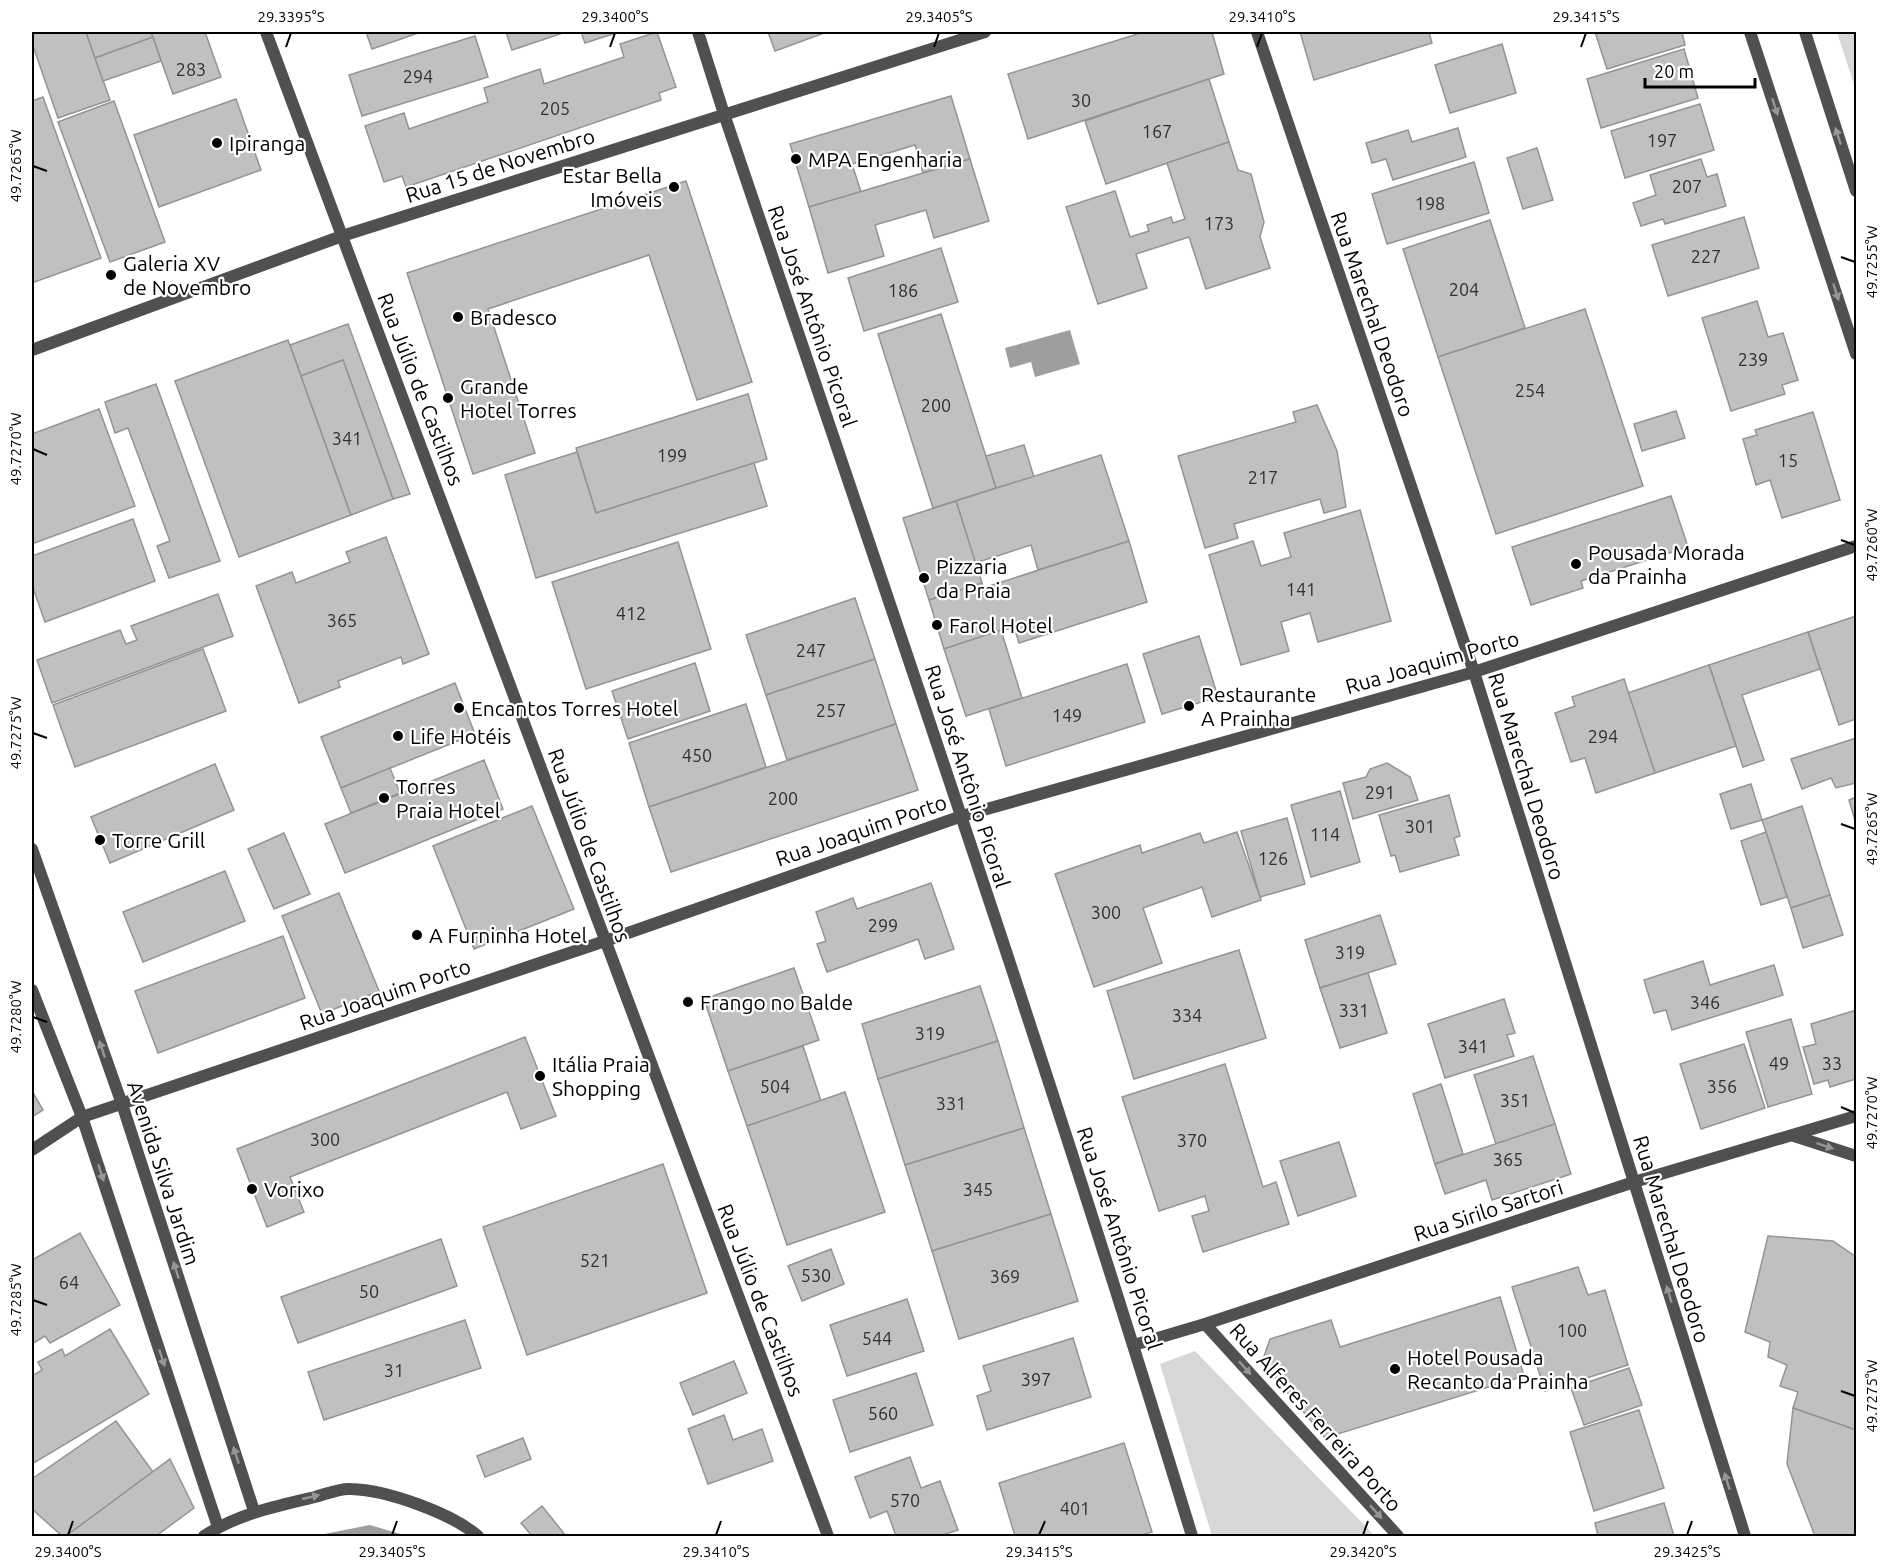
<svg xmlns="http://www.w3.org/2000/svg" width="1888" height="1568" font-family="Ubuntu,sans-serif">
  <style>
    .green { fill: #d7d7d7 }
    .water { fill: #9e9e9e }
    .building { fill: #c0c0c0; stroke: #949494; stroke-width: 1.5 }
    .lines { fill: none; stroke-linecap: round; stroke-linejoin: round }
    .minor { stroke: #505050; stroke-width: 12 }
    .tertiary { stroke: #505050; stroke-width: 12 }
    .oneway { fill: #969696 }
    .ticks { fill: none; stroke: #000; stroke-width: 2 }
    .poi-dot { fill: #000; stroke: #fff; stroke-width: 2 }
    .labels { text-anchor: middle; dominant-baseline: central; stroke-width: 4.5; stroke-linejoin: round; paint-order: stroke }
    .number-label { font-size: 18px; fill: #303030 }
    .poi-label { font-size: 21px; fill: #000; stroke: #fff; text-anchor: start }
    .street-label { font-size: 21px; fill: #000; stroke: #fff }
    .neatline { fill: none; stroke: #000; stroke-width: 2 }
    .ticks-label { font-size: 15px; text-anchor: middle; fill: #000 }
  </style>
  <rect width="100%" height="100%" fill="#fff"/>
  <!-- green -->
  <g class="green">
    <path d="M1837,32H1856V91Z"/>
    <path d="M1195,1351L1375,1536H1212L1160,1364Z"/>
  </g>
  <!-- water -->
  <g class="water">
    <path d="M1070,330L1080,364L1035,377L1031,362L1010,368L1005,348Z"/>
    <path d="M370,1525L407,1536H314Z"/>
  </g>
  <!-- building -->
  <g class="building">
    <path d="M32,32H86L110,100L58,118L32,43Z"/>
    <path d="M86,32H151L153,37L95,58Z"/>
    <path d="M151,32H205L221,77L173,94Z"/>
    <path d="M366,32H421L372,49Z"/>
    <path d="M506,32H563V33L512,50Z"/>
    <path d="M581,32H619L585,43Z"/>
    <path d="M657,32L676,87L659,93L661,100L406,187L402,176L384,182L365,126L404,113L409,129L488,102L484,88L540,69L544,84L624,57L620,44Z"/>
    <path d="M768,32H827L775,51Z"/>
    <path d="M1144,32H1212L1224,74L1028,139L1008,74Z"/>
    <path d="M1300,32H1429L1432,43L1314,80Z"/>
    <path d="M1595,32H1682L1685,45L1607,69Z"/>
    <path d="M475,36L488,77L362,116L349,75Z"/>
    <path d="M153,37L161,61L103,81L95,58Z"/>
    <path d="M1502,44L1516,93L1450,113L1435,65Z"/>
    <path d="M1684,49L1698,98L1601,128L1587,79Z"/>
    <path d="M1209,79L1229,142L1106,184L1085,121Z"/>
    <path d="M951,96L970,159L923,173L915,145L852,164L861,192L809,207L790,144Z"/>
    <path d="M43,97L101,258L32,283V101Z"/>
    <path d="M236,99L261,170L159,207L134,135Z"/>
    <path d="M114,101L165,242L110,262L58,122Z"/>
    <path d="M1700,104L1714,150L1625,178L1611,131Z"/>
    <path d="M1458,128L1466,157L1393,180L1386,159L1372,163L1366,143L1408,130L1412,142Z"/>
    <path d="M1229,142L1238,170L1251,174L1264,222L1260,237L1270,268L1206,289L1189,237L1136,254L1147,288L1098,304L1066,207L1115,191L1130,237L1149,231L1147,225L1171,217L1173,223L1185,219L1167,163Z"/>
    <path d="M1537,148L1553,200L1523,209L1507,158Z"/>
    <path d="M970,159L989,221L934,238L926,210L875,225L884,256L828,273L809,207Z"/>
    <path d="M1701,159L1707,177L1717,174L1726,206L1665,224L1663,219L1641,226L1633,203L1656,195L1650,175Z"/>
    <path d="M1474,162L1489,213L1387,244L1372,194Z"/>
    <path d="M686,181L752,382L697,400L649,255L488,309L535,453L473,474L407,273Z"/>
    <path d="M1744,217L1759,268L1668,296L1652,245Z"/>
    <path d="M1490,220L1525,328L1438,357L1403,249Z"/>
    <path d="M941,248L958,302L864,331L848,278Z"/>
    <path d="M1757,301L1768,337L1783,333L1798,380L1782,385L1785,394L1731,411L1702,318Z"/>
    <path d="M1585,309L1643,486L1496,534L1438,357Z"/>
    <path d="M941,314L996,488L933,508L878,334Z"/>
    <path d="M348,324L410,494L393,499L343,360L301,376L290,345Z"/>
    <path d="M288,340L351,515L239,557L175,381Z"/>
    <path d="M343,360L393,499L351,515L301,376Z"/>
    <path d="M156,384L220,561L169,578L157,546L170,541L128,428L115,433L105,402Z"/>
    <path d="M748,394L767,459L596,513L576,448Z"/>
    <path d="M1317,405L1337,451L1346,507L1324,513L1320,499L1234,524L1238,538L1205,548L1178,456L1296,422L1293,412Z"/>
    <path d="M99,409L135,506L32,544V434Z"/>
    <path d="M1676,411L1685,438L1642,451L1634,424Z"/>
    <path d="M1813,412L1840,500L1782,518L1770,480L1756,485L1743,439L1757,435L1755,430Z"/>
    <path d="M1024,445L1034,477L996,488L986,456Z"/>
    <path d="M577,452L596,513L754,463L767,506L536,578L505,475Z"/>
    <path d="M1101,455L1129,541L1038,570L1031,545L975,563L956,501Z"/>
    <path d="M1671,496L1688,547L1581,581L1583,588L1531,605L1512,547Z"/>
    <path d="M956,501L982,583L929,600L903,518Z"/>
    <path d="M1360,510L1391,621L1318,642L1310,613L1281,622L1289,651L1241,665L1209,555L1253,541L1261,566L1291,557L1284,533Z"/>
    <path d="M133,519L155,581L45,622L32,585V556Z"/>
    <path d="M386,537L429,654L403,664L401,657L338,681L340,687L299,703L256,586L292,572L296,583L350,562L346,552Z"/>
    <path d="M1129,541L1147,602L1019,643L1014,627L944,649L929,600L982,583L983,588Z"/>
    <path d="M678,542L711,649L586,689L552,582Z"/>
    <path d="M218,594L233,636L52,703L37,660L120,630L126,644L137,640L131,626Z"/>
    <path d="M855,598L875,659L766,695L746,635Z"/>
    <path d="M1856,616V719L1839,725L1808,632Z"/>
    <path d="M1001,630L1022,698L966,716L944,649Z"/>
    <path d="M1808,632L1820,669L1742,695L1764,760L1743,767L1709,665Z"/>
    <path d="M1199,636L1218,697L1162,714L1143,654Z"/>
    <path d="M203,649L226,711L75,767L53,705Z"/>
    <path d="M875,659L896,724L787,760L766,695Z"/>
    <path d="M695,663L710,711L628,739L612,691Z"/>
    <path d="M1127,664L1145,722L1006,766L989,709Z"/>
    <path d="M1709,665L1736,746L1655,773L1628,693Z"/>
    <path d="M1624,679L1655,773L1596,793L1585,758L1571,762L1555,713L1575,706L1572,697Z"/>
    <path d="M455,683L475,734L341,788L321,737Z"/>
    <path d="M746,704L766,767L649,807L629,743Z"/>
    <path d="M896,724L918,790L671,872L649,807Z"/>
    <path d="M1856,738V783L1836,788L1831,778L1802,789L1791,759Z"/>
    <path d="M484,760L503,809L345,873L325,824Z"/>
    <path d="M1387,763L1410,777L1418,800L1353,819L1343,783L1366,777L1370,769Z"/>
    <path d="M215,764L234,810L110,863L91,817Z"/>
    <path d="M390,768L400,793L351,813L341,788Z"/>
    <path d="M1751,784L1762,820L1731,829L1720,794Z"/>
    <path d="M1340,791L1360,862L1311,877L1291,805Z"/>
    <path d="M1449,795L1460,836L1454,838L1459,855L1400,872L1395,855L1391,856L1379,815Z"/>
    <path d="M1856,797V824L1849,800Z"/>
    <path d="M532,806L574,909L474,949L433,846Z"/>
    <path d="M1802,806L1830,895L1791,908L1762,820Z"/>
    <path d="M1287,818L1305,884L1260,897L1241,831Z"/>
    <path d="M1237,832L1261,900L1212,917L1202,887L1143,908L1162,963L1094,987L1055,874L1140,845L1142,853L1200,833L1204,843Z"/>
    <path d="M1766,832L1787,897L1761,905L1741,841Z"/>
    <path d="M284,833L310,894L274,909L248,849Z"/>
    <path d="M225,871L245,921L143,962L123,912Z"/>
    <path d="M931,883L954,949L925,959L918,939L827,972L817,944L826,941L816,912L853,898L857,909Z"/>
    <path d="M339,893L379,991L322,1014L282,916Z"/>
    <path d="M1830,895L1843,935L1803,948L1791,908Z"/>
    <path d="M1380,915L1396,964L1320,988L1305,940Z"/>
    <path d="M283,936L305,998L158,1053L135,991Z"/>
    <path d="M1239,950L1266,1038L1134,1079L1107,991Z"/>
    <path d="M1703,961L1710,985L1774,965L1783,995L1672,1030L1666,1010L1654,1013L1644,980Z"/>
    <path d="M794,968L819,1040L728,1071L704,999Z"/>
    <path d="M1368,973L1387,1033L1340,1048L1320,988Z"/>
    <path d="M980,986L998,1041L878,1079L862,1024Z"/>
    <path d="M1504,999L1515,1033L1507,1035L1514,1056L1445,1078L1428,1024Z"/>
    <path d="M1856,1010V1079L1830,1087L1828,1080L1814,1084L1803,1047L1816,1044L1811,1024Z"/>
    <path d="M1791,1019L1812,1094L1768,1107L1746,1032Z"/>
    <path d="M525,1037L556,1116L521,1129L507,1092L290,1177L304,1212L267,1227L237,1149Z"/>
    <path d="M998,1041L1024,1128L905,1165L878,1079Z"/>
    <path d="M1744,1044L1765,1108L1701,1129L1680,1064Z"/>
    <path d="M803,1046L821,1101L747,1126L728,1071Z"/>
    <path d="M1533,1056L1555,1124L1496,1144L1474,1075Z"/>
    <path d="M1225,1064L1263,1187L1276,1182L1289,1224L1203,1252L1192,1216L1209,1211L1205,1196L1159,1211L1122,1097Z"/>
    <path d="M1441,1084L1463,1154L1435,1164L1413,1094Z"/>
    <path d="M32,1091L43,1110L32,1117Z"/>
    <path d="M845,1092L885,1212L787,1245L747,1126Z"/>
    <path d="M1555,1124L1571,1174L1492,1200L1486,1180L1445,1194L1435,1164Z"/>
    <path d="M1024,1128L1051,1214L932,1251L905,1165Z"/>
    <path d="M1339,1142L1356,1196L1298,1216L1280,1161Z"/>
    <path d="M663,1164L707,1293L527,1355L483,1227Z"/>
    <path d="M1051,1214L1078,1301L959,1339L932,1251Z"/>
    <path d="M80,1233L120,1305L50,1343L45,1336L32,1344V1260Z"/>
    <path d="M1768,1236L1833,1241L1856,1257V1430L1793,1408L1798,1392L1780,1386L1787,1365L1768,1357L1770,1342L1745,1332Z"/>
    <path d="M441,1239L457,1286L298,1343L281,1297Z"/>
    <path d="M831,1249L844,1284L802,1301L788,1266Z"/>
    <path d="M1578,1267L1588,1295L1605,1290L1628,1365L1545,1391L1512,1287Z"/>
    <path d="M1500,1297L1524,1376L1325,1438L1262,1362L1270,1339L1331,1320L1340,1347Z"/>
    <path d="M907,1299L924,1351L847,1376L830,1325Z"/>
    <path d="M465,1320L481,1368L324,1420L308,1372Z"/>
    <path d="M110,1329L149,1394L32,1464V1376L42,1370L38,1362L62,1349L65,1356Z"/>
    <path d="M1073,1338L1091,1397L987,1430L977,1396L991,1391L983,1366Z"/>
    <path d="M734,1361L747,1393L693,1415L680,1383Z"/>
    <path d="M1629,1368L1642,1405L1584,1425L1571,1388Z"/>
    <path d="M916,1373L933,1425L850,1452L833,1400Z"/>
    <path d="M1793,1408L1856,1430V1536H1815L1787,1464Z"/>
    <path d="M1639,1410L1664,1488L1594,1511L1570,1432Z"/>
    <path d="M724,1415L733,1440L762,1429L773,1461L708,1484L688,1429Z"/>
    <path d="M116,1421L153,1472L66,1536H62L32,1509V1479Z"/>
    <path d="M523,1438L531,1459L485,1477L477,1456Z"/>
    <path d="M1124,1443L1152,1532L1139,1536H1015L999,1483Z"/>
    <path d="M910,1457L921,1488L940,1481L958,1530L940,1536H896L887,1511L870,1518L855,1477Z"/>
    <path d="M170,1459L194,1508L156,1536H66Z"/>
    <path d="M1664,1503L1674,1536H1598L1595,1523Z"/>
    <path d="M542,1506L566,1536H532L521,1523Z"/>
  </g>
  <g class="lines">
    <!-- minor -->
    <g class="minor">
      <path d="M266,32L342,236"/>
      <path d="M1257,32L1474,672L1745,1536"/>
      <path d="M724,114C884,587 1047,1059 1192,1536"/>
      <path d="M1794,1136L1856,1156"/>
      <path d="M32,1150L82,1117L605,941L962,816L1474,672L1856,546"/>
      <path d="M1205,1324L1398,1536"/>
      <path d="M1134,1345L1205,1324L1634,1182L1856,1116"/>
    </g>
    <!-- tertiary -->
    <g class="tertiary">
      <path d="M698,32L724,114"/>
      <path d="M1750,32L1856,354"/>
      <path d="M1805,32L1856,191"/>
      <path d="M342,236L828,1536"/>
      <path d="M32,350L342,236L985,32"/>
      <path d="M32,849L122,1104L254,1511"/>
      <path d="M32,990L82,1117L218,1527"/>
      <path d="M204,1536C238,1514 276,1506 315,1497C326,1494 340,1488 351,1489C387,1490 451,1513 478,1536"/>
    </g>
  </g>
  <!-- one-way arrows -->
  <defs><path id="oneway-solid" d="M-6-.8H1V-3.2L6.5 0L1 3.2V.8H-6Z" transform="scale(1.5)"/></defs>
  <g class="oneway">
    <use href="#oneway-solid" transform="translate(1775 107) rotate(72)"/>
    <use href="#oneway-solid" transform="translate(1838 136) rotate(-108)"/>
    <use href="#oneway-solid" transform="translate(1836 292) rotate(72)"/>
    <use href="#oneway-solid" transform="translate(102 1049) rotate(-109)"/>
    <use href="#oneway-solid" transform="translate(1825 1146) rotate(18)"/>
    <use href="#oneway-solid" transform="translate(101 1173) rotate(72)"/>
    <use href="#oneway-solid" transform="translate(176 1270) rotate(-108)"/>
    <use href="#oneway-solid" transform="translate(1669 1294) rotate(-107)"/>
    <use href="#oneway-solid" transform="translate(162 1358) rotate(72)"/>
    <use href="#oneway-solid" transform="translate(1245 1368) rotate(48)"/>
    <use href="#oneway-solid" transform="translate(236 1455) rotate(-108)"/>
    <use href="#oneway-solid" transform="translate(1727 1481) rotate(-107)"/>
    <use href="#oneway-solid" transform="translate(311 1497) rotate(-13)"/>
    <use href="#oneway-solid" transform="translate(1376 1512) rotate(48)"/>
  </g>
  <!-- ticks -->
  <path class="ticks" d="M286,47L291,33M610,47L615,33M934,47L939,33M1257,47L1262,33M1581,47L1586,33M33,166L47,171M1841,257L1855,262M33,449L47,455M1841,540L1855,545M33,733L47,738M1841,824L1855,829M33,1017L47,1022M1841,1107L1855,1113M33,1300L47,1305M1841,1391L1855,1396M68,1535L73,1521M392,1535L397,1521M716,1535L721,1521M1039,1535L1045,1521M1363,1535L1368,1521M1687,1535L1692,1521"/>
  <!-- markers -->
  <g class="poi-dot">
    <circle cx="217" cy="143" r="6"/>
    <circle cx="796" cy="159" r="6"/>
    <circle cx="674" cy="187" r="6"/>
    <circle cx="111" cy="275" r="6"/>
    <circle cx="458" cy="317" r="6"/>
    <circle cx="448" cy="398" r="6"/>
    <circle cx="1576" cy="564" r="6"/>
    <circle cx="924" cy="578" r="6"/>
    <circle cx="937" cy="625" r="6"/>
    <circle cx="1189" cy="706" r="6"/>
    <circle cx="459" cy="708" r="6"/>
    <circle cx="398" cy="736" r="6"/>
    <circle cx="384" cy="798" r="6"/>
    <circle cx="100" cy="840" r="6"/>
    <circle cx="417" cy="935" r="6"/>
    <circle cx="688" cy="1002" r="6"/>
    <circle cx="540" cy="1076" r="6"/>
    <circle cx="252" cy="1189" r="6"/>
    <circle cx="1395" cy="1369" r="6"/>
  </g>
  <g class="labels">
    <!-- number labels -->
    <g class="number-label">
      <text x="191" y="69">283</text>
      <text x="418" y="76">294</text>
      <text x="1081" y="100">30</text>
      <text x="555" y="108">205</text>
      <text x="1157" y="131">167</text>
      <text x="1662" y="140">197</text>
      <text x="1687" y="186">207</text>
      <text x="1430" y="203">198</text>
      <text x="1219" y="223">173</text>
      <text x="1706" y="256">227</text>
      <text x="1464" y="289">204</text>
      <text x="903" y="290">186</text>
      <text x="1753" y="359">239</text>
      <text x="1530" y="390">254</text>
      <text x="936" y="405">200</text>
      <text x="347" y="438">341</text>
      <text x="672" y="455">199</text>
      <text x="1788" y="460">15</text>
      <text x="1263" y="477">217</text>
      <text x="1301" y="589">141</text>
      <text x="631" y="613">412</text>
      <text x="342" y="620">365</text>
      <text x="811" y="650">247</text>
      <text x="831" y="710">257</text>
      <text x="1067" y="715">149</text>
      <text x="1603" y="736">294</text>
      <text x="697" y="755">450</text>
      <text x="1380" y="792">291</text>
      <text x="783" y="798">200</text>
      <text x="1420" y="826">301</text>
      <text x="1325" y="834">114</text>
      <text x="1273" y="858">126</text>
      <text x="1106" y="912">300</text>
      <text x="883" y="925">299</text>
      <text x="1350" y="952">319</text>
      <text x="1705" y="1002">346</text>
      <text x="1354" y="1010">331</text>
      <text x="1187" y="1015">334</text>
      <text x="930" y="1033">319</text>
      <text x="1473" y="1046">341</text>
      <text x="1779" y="1063">49</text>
      <text x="1832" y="1063">33</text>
      <text x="775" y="1086">504</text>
      <text x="1722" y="1086">356</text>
      <text x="1515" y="1100">351</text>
      <text x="951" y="1103">331</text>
      <text x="325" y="1139">300</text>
      <text x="1192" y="1140">370</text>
      <text x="1508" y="1159">365</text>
      <text x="978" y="1189">345</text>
      <text x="595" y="1260">521</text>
      <text x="816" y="1275">530</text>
      <text x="1005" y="1276">369</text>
      <text x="69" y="1282">64</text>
      <text x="369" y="1291">50</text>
      <text x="1572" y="1330">100</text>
      <text x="877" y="1338">544</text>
      <text x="394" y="1370">31</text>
      <text x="1036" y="1379">397</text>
      <text x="883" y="1413">560</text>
      <text x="905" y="1500">570</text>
      <text x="1075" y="1508">401</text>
    </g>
    <!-- poi labels -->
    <g class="poi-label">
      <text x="229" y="143">Ipiranga</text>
      <text x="808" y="159">MPA Engenharia</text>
      <text x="662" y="175" text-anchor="end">Estar Bella<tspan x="662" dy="24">Imóveis</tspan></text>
      <text x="123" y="263">Galeria XV<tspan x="123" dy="24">de Novembro</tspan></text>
      <text x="470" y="317">Bradesco</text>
      <text x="460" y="386">Grande<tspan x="460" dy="24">Hotel Torres</tspan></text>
      <text x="1588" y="552">Pousada Morada<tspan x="1588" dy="24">da Prainha</tspan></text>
      <text x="936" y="566">Pizzaria<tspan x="936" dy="24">da Praia</tspan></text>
      <text x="949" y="625">Farol Hotel</text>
      <text x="1201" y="694">Restaurante<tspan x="1201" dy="24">A Prainha</tspan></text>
      <text x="471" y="708">Encantos Torres Hotel</text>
      <text x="410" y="736">Life Hotéis</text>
      <text x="396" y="786">Torres<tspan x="396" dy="24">Praia Hotel</tspan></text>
      <text x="112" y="840">Torre Grill</text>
      <text x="429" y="935">A Furninha Hotel</text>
      <text x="700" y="1002">Frango no Balde</text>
      <text x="552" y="1064">Itália Praia<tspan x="552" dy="24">Shopping</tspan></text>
      <text x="264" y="1189">Vorixo</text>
      <text x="1407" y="1357">Hotel Pousada<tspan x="1407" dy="24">Recanto da Prainha</tspan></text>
    </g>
    <!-- street labels -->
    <g class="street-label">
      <text transform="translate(500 165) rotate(-18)">Rua 15 de Novembro</text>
      <text transform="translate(1373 314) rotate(71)">Rua Marechal Deodoro</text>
      <text transform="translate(813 316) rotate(71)">Rua José Antônio Picoral</text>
      <text transform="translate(421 389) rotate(69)">Rua Júlio de Castilhos</text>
      <text transform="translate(1432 662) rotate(-16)">Rua Joaquim Porto</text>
      <text transform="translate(968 776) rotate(72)">Rua José Antônio Picoral</text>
      <text transform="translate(1527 776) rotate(73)">Rua Marechal Deodoro</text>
      <text transform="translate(861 830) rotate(-19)">Rua Joaquim Porto</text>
      <text transform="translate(590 845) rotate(70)">Rua Júlio de Castilhos</text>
      <text transform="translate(385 994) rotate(-19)">Rua Joaquim Porto</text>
      <text transform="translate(164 1173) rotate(72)">Avenida Silva Jardim</text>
      <text transform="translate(1488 1210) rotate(-18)">Rua Sirilo Sartori</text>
      <text transform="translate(1120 1238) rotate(72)">Rua José Antônio Picoral</text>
      <text transform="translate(1672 1239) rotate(73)">Rua Marechal Deodoro</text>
      <text transform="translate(761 1300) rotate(69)">Rua Júlio de Castilhos</text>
      <text transform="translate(1316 1417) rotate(48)">Rua Alferes Ferreira Porto</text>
    </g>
  </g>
  <!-- border -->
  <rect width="1888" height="1568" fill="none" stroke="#ffffff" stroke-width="66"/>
  <!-- scale -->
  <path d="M1645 78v9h110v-9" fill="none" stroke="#000000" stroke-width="3"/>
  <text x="1654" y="78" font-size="18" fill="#000000" stroke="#ffffff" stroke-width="4.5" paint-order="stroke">20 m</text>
  <rect x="33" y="33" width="1822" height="1502" class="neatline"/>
  <g class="ticks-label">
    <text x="291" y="22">29.3395°S</text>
    <text x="615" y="22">29.3400°S</text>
    <text x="939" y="22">29.3405°S</text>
    <text x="1262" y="22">29.3410°S</text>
    <text x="1586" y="22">29.3415°S</text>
    <text transform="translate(16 166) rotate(-90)" y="5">49.7265°W</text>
    <text transform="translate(1872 262) rotate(-90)" y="5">49.7255°W</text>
    <text transform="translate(16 449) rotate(-90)" y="5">49.7270°W</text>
    <text transform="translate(1872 545) rotate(-90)" y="5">49.7260°W</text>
    <text transform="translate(16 733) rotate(-90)" y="5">49.7275°W</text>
    <text transform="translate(1872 829) rotate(-90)" y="5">49.7265°W</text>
    <text transform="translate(16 1017) rotate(-90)" y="5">49.7280°W</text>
    <text transform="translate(1872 1113) rotate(-90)" y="5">49.7270°W</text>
    <text transform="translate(16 1300) rotate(-90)" y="5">49.7285°W</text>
    <text transform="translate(1872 1396) rotate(-90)" y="5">49.7275°W</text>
    <text x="68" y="1557">29.3400°S</text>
    <text x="392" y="1557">29.3405°S</text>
    <text x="716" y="1557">29.3410°S</text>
    <text x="1039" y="1557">29.3415°S</text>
    <text x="1363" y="1557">29.3420°S</text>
    <text x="1687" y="1557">29.3425°S</text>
  </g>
</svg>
